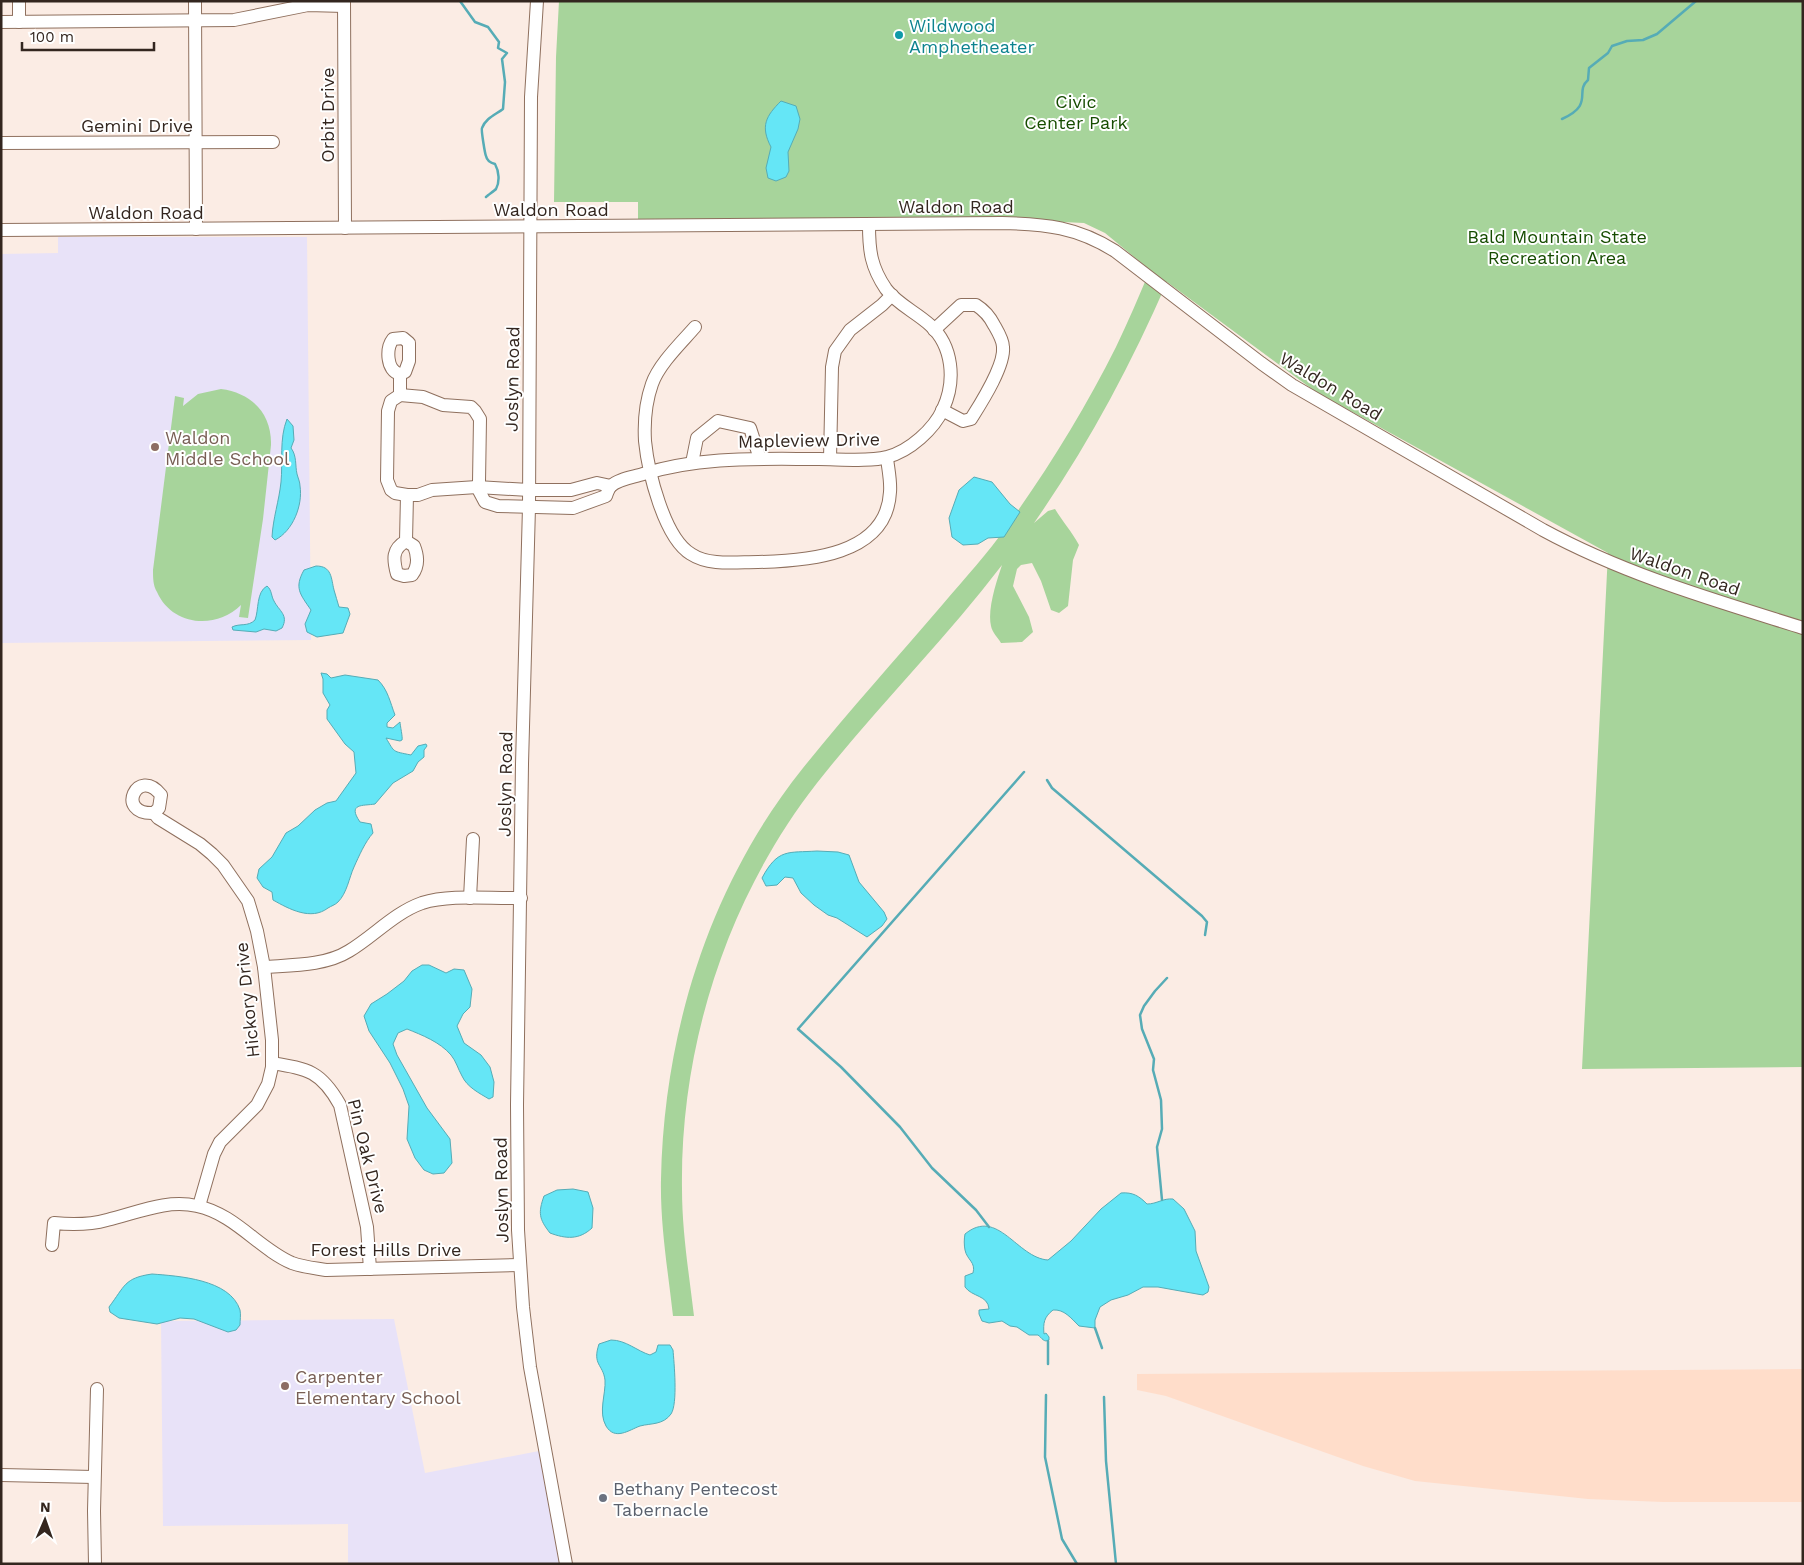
<svg xmlns="http://www.w3.org/2000/svg" width="1804" height="1565" font-family="'Work Sans',sans-serif">
  <style>
    .built { fill: #ffddca }
    .education { fill: #e8e2f8 }
    .green { fill: #a7d49b }
    .water { fill: #65e6f6; stroke: #56acb6 }
    .lines { fill: none; stroke-linecap: round; stroke-linejoin: round }
    .stream { stroke: #56acb6; stroke-width: 2.5 }
    .minor-casing { stroke: #8f705e; stroke-width: 14 }
    .minor { stroke: #fff; stroke-width: 12 }
    .culture-dot { fill: #0f9aa8; stroke: #fff; stroke-width: 2 }
    .education-dot { fill: #8d6e63; stroke: #fff; stroke-width: 2 }
    .worship-dot { fill: #6b7280; stroke: #fff; stroke-width: 2 }
    .labels { text-anchor: middle; dominant-baseline: central; stroke-width: 4; stroke-linejoin: round; paint-order: stroke }
    .culture-label { font-size: 18px; fill: #0d838f; stroke: #fff; text-anchor: start }
    .park-label { font-size: 18px; fill: #164c00; stroke: #fff }
    .street-label { font-size: 18px; fill: #33261f; stroke: #fff }
    .education-label { font-size: 18px; fill: #785e54; stroke: #fff; text-anchor: start }
    .worship-label { font-size: 18px; fill: #5b616d; stroke: #fff; text-anchor: start }
  </style>
  <rect width="100%" height="100%" fill="#fbece4"/>
  <!-- built -->
  <path class="built" d="M1803,1369V1502H1663L1588,1499L1415,1481L1363,1466L1166,1396L1137,1390V1374Z"/>
  <!-- education -->
  <g class="education">
    <path d="M58,237H307L311,640L1,643V254L58,253Z"/>
    <path d="M394,1319L425,1473L539,1451L560,1564H348V1524L163,1526L161,1321Z"/>
  </g>
  <!-- green -->
  <g class="green">
    <path d="M559,1H1803V1067L1582,1069L1608,553L1316,392L1167,282C1130,367 1087,447 1034,523L1048,511L1055,509C1063,522 1072,532 1079,545L1073,560L1068,606L1059,613L1051,610L1041,581L1032,563L1021,565L1017,569L1013,586L1029,617L1033,632L1022,642L1001,643C998,638 992,632 991,626C987,609 997,580 1002,565C944,641 876,708 817,783C728,897 680,1044 682,1189C682,1231 689,1274 694,1316H673C668,1271 660,1225 661,1179C664,1031 710,884 803,768C848,712 896,659 943,604C965,578 988,553 1007,526C1048,469 1085,409 1116,347C1128,322 1139,296 1150,270L1105,233L1084,223L1001,219L638,221V202H554L556,57Z"/>
    <path d="M221,389C252,393 272,414 271,445L263,519L248,618L239,617L241,605C216,630 172,626 157,592C153,586 153,577 153,570L175,396L184,398L183,406L198,394Z"/>
  </g>
  <!-- water -->
  <g class="water">
    <path d="M781,101L796,106L800,119L798,129L788,152L789,171L786,177L776,181L768,178L766,168L771,147C760,126 766,116 781,101Z"/>
    <path d="M287,419L293,426L294,440L291,448C297,456 295,465 297,474C298,478 300,482 300,486C303,505 293,531 275,540L272,537C273,518 279,501 281,482C283,462 279,439 287,419Z"/>
    <path d="M974,477L992,482L1010,504L1020,512L1004,537L988,538L978,544L963,545L952,537L949,518L959,490Z"/>
    <path d="M316,566C332,566 331,578 334,590C336,596 337,601 339,607L348,608L350,614L343,633L317,637L307,632L305,624L311,610C300,594 294,588 304,570Z"/>
    <path d="M267,586C272,590 271,596 274,601C279,611 289,615 282,628L276,631L264,629L256,632L233,630L232,627C240,623 248,627 255,620C259,610 256,592 267,586Z"/>
    <path d="M321,673L327,674L331,678L345,675L378,680C388,690 390,702 395,715L387,723V727L393,728L400,722C400,725 403,738 402,740L400,741L386,738C395,753 392,751 411,755L418,746L426,744L427,746L424,750V757L418,762L413,771L393,783L375,804C363,806 347,803 360,822L371,824L373,833C365,842 359,856 354,867C349,878 347,893 338,902C335,905 331,906 328,908C311,921 289,909 273,900L272,892L263,887L257,878L259,869L272,857L286,833L298,826L315,810L327,803L336,801L356,773L354,752L345,744L327,719V710L330,705L323,693V679Z"/>
    <path d="M817,851L838,852L849,855L859,882L884,912L887,919L882,926L867,937L837,918L828,915L814,905L801,893L793,878L785,877L777,885L766,886L762,878C778,848 788,853 817,851Z"/>
    <path d="M422,965H429L446,973L454,969L464,970L472,989L470,1007L463,1014L457,1026L464,1043L481,1055L490,1067L494,1082L493,1097L489,1099C479,1093 467,1087 462,1076C458,1069 456,1061 451,1055C440,1042 422,1035 407,1029L398,1033L393,1044L397,1055L427,1108L450,1139L452,1163L444,1173L433,1174L424,1170L415,1158L407,1139L409,1106L403,1089L390,1063L369,1031L364,1016L371,1004L387,994L404,981L412,971Z"/>
    <path d="M573,1189L588,1192L593,1208L592,1228C579,1240 566,1239 550,1233C539,1219 538,1213 544,1196L557,1190Z"/>
    <path d="M1121,1193C1133,1192 1139,1196 1147,1204C1157,1204 1163,1198 1173,1199L1184,1209L1195,1231L1196,1251L1209,1287L1208,1292L1203,1295L1197,1294L1158,1287H1143L1128,1295L1111,1300L1100,1307L1095,1320V1328L1079,1326C1071,1318 1064,1309 1053,1310C1044,1317 1043,1323 1044,1334L1046,1333L1049,1337V1340C1044,1343 1042,1338 1038,1335H1029L1017,1327L1010,1326L1002,1321L989,1323L982,1321L979,1314V1310L989,1309C988,1295 972,1297 965,1287V1276L973,1273C976,1262 967,1260 965,1250C964,1245 964,1239 965,1234C998,1207 1017,1258 1048,1260L1071,1241L1101,1209Z"/>
    <path d="M152,1274C178,1276 230,1279 240,1310C241,1315 240,1320 240,1325L236,1330L228,1332L194,1319L180,1318L157,1324L119,1318L110,1312L109,1307C125,1286 124,1278 152,1274Z"/>
    <path d="M611,1340C626,1340 637,1351 650,1355L656,1352L658,1345H670L673,1350C674,1362 678,1404 671,1414C663,1425 652,1423 640,1426C629,1430 615,1441 606,1426C598,1412 606,1394 605,1380C603,1364 592,1365 599,1344Z"/>
  </g>
  <g class="lines">
    <!-- stream -->
    <g class="stream">
      <path d="M460,1L475,22L488,27L499,42L498,48L507,53L502,59L505,82L503,109C495,115 486,118 482,128C481,130 485,154 486,156C487,161 491,163 495,164C499,171 500,182 496,189C494,191 488,195 486,197"/>
      <path d="M1562,119C1595,104 1574,92 1588,80L1589,68L1608,53L1612,46L1627,41L1643,40L1657,34L1696,1"/>
      <path d="M1047,780L1052,788L1202,916L1207,922L1205,935"/>
      <path d="M1162,1200L1157,1147L1162,1129L1161,1100L1153,1070L1154,1059L1142,1029L1140,1015L1144,1006L1155,991L1167,978"/>
      <path d="M989,1227L976,1210L932,1168L900,1127L841,1067L798,1029L1024,772"/>
      <path d="M1095,1328L1102,1348"/>
      <path d="M1048,1364V1341"/>
      <path d="M1046,1395L1045,1457L1062,1539L1077,1564"/>
      <path d="M1104,1397L1106,1461L1116,1564"/>
    </g>
    <defs>
      <g id="minor">
        <path d="M195,1L196,229"/>
        <path d="M344,1L345,228"/>
        <path d="M537,1L531,97L529,507L522,764L517,1105L518,1230L523,1307L530,1367L566,1564"/>
        <path d="M1,22L234,20L308,5L344,6"/>
        <path d="M19,22V1"/>
        <path d="M1,143L273,142"/>
        <path d="M1,230L1002,223C1046,224 1077,227 1115,251L1261,363L1292,385L1543,530C1626,575 1714,600 1803,628"/>
        <path d="M695,327C681,343 659,364 652,384C646,401 644,423 645,441C648,471 664,538 691,554C709,566 736,562 758,562C806,561 887,556 890,492C891,481 888,468 887,458"/>
        <path d="M934,330L961,305H976C984,310 990,317 994,325C998,332 1003,340 1003,347C1005,366 981,403 971,419L963,421L942,410"/>
        <path d="M400,374C386,371 386,348 393,339L403,338L409,343V361L405,372L400,374V395L391,401L388,411L387,480L391,490L395,493L407,495H418L432,490L477,487L529,490H571L597,483L611,486"/>
        <path d="M400,395L423,397L443,405L471,407L475,411L480,419L479,482L477,487"/>
        <path d="M830,459L832,367L835,351L850,330L882,305L892,295"/>
        <path d="M692,463L697,438L718,421L750,428L760,459"/>
        <path d="M477,487L485,502L498,506L573,508L606,496C607,493 609,488 611,486C618,479 634,477 643,474C701,456 760,459 819,459C838,459 871,462 887,457C910,451 934,429 943,409C956,381 953,346 930,325C916,312 897,304 886,289C871,267 869,251 869,225"/>
        <path d="M406,541L414,546C418,556 419,566 412,575L404,576L397,574C393,559 392,549 406,541L407,495"/>
        <path d="M154,813C114,815 138,765 161,795L159,808L154,813L158,818L200,844L212,854L223,865L248,901L257,931L264,967L272,1040V1067L268,1084L257,1105L220,1142L214,1154L199,1206"/>
        <path d="M470,898L473,839"/>
        <path d="M264,967C291,965 325,966 349,951C374,936 394,913 422,903C451,894 490,899 521,898"/>
        <path d="M272,1063C308,1069 321,1071 340,1105L367,1227L370,1269"/>
        <path d="M52,1245L54,1223C73,1225 89,1225 107,1220C137,1213 166,1199 197,1206C235,1214 259,1249 292,1263C303,1267 314,1268 326,1270L520,1265"/>
        <path d="M1,1475L94,1477"/>
        <path d="M95,1564L94,1511L97,1389"/>
      </g>
    </defs>
    <!-- minor casing -->
    <use href="#minor" class="minor-casing"/>
    <!-- minor -->
    <use href="#minor" class="minor"/>
  </g>
  <!-- markers -->
  <circle class="culture-dot" cx="899" cy="35" r="5"/>
  <g class="education-dot">
    <circle cx="155" cy="447" r="5"/>
    <circle cx="285" cy="1386" r="5"/>
  </g>
  <circle class="worship-dot" cx="603" cy="1498" r="5"/>
  <g class="labels">
    <!-- culture labels -->
    <g class="culture-label">
      <text x="909" y="25">Wildwood<tspan x="909" dy="21">Amphetheater</tspan></text>
    </g>
    <!-- park labels -->
    <g class="park-label">
      <text x="1076" y="101">Civic<tspan x="1076" dy="21">Center Park</tspan></text>
      <text x="1557" y="236">Bald Mountain State<tspan x="1557" dy="21">Recreation Area</tspan></text>
    </g>
    <!-- street labels -->
    <g class="street-label">
      <text transform="translate(327 115) rotate(-90)">Orbit Drive</text>
      <text x="137" y="125">Gemini Drive</text>
      <text x="956" y="206">Waldon Road</text>
      <text x="551" y="209">Waldon Road</text>
      <text x="146" y="212">Waldon Road</text>
      <text transform="translate(512 379) rotate(-89)">Joslyn Road</text>
      <text transform="translate(1331 386) rotate(31)">Waldon Road</text>
      <text transform="translate(809 440) rotate(-1)">Mapleview Drive</text>
      <text transform="translate(1685 571) rotate(19)">Waldon Road</text>
      <text transform="translate(505 784) rotate(-89)">Joslyn Road</text>
      <text transform="translate(247 1000) rotate(-96)">Hickory Drive</text>
      <text transform="translate(368 1156) rotate(76)">Pin Oak Drive</text>
      <text transform="translate(501 1190) rotate(-91)">Joslyn Road</text>
      <text x="386" y="1249">Forest Hills Drive</text>
    </g>
    <!-- education labels -->
    <g class="education-label">
      <text x="165" y="437">Waldon<tspan x="165" dy="21">Middle School</tspan></text>
      <text x="295" y="1376">Carpenter<tspan x="295" dy="21">Elementary School</tspan></text>
    </g>
    <!-- worship labels -->
    <g class="worship-label">
      <text x="613" y="1488">Bethany Pentecost<tspan x="613" dy="21">Tabernacle</tspan></text>
    </g>
  </g>
  <!-- border -->
  <rect width="1804" height="1565" fill="none" stroke="#33261f" stroke-width="5"/>
  <!-- north arrow -->
  <g transform="translate(45 1520) rotate(2)" stroke="#ffffff" stroke-width="4" paint-order="stroke">
  <path d="M0-4L9 19L0 12L-9 19Z" fill="#33261f"/>
  <text y="-8" font-size="14" font-weight="bold" text-anchor="middle" fill="#33261f">N</text>
  </g>
  <!-- scale -->
  <path d="M22 42v8h132v-8" fill="none" stroke="#33261f" stroke-width="2.5"/>
  <text x="30" y="42" font-size="15" fill="#33261f" stroke="#ffffff" stroke-width="4" paint-order="stroke">100 m</text>
</svg>
